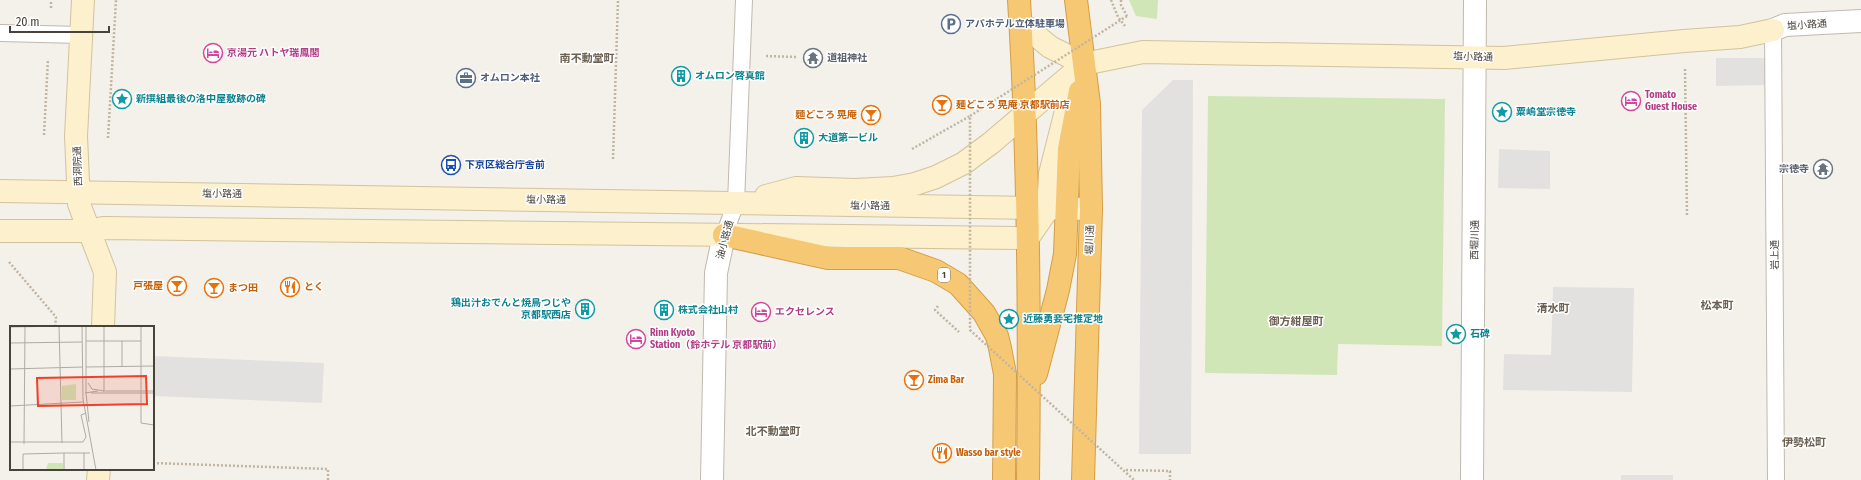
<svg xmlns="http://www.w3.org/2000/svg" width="1861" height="480" font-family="'Fira Sans Condensed','Noto Sans JP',sans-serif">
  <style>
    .green { fill: #d1e6b6 }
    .parking { fill: #e3e1df }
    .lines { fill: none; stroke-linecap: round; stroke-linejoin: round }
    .lane-casing { stroke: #c0b9ae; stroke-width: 18 }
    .street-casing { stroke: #c0b9ae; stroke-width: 24 }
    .secondary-casing { stroke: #d1c39d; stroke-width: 24 }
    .highway-casing { stroke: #d69d44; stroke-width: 24 }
    .path { stroke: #c1b4a0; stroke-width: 2.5; stroke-dasharray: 2 2; stroke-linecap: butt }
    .lane { stroke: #fff; stroke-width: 16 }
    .street { stroke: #fff; stroke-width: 22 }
    .secondary { stroke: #fcf0cd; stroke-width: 22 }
    .highway { stroke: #f6c874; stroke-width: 22 }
    .path-bridge { stroke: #c1b4a0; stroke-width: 2.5; stroke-dasharray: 2 2; stroke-linecap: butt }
    .labels { text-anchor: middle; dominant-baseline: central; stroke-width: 3; stroke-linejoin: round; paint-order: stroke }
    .shield { fill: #fff; stroke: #7f7b74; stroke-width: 1 }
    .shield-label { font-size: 9px; font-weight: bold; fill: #484239 }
    .service-label { font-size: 10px; font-weight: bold; fill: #4e5e75; stroke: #fff; text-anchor: start }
    .street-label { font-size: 10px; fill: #484239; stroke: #fff }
    .hotel-label { font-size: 10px; font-weight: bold; fill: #b23c85; stroke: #fff; text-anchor: start }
    .worship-label { font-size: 10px; font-weight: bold; fill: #5b616d; stroke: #fff; text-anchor: start }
    .culture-label { font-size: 10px; font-weight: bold; fill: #0d838f; stroke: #fff; text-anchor: start }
    .food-label { font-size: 10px; font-weight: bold; fill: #c56008; stroke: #fff; text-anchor: start }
    .transit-label { font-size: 10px; font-weight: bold; fill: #164399; stroke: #fff; text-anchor: start }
    .neighbourhood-label { font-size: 11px; font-weight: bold; fill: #6b6051; stroke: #fff }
    .inset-road { fill: none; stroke: #afaba4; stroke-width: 1 }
    .view { fill: #ee4228; fill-opacity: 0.15; stroke: #ee4228; stroke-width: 2 }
    .inset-edge { fill: none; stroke: #484239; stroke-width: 2 }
  </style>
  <rect width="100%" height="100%" fill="#f4f1eb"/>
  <!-- green -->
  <g class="green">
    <path d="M1129,0H1158L1157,19L1136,16Z"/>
    <path d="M1208,96L1445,99L1442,346L1338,344L1337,375L1205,373Z"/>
  </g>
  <!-- parking -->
  <g class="parking">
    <path d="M1716,58H1765L1766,85L1716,86Z"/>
    <path d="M1173,80H1193L1191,454H1139L1142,110Z"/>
    <path d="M1499,149L1550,151V189L1498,188Z"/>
    <path d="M1553,287L1634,288L1632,392L1503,390L1504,354L1551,355Z"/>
    <path d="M153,356L324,363L322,403L153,396Z"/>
    <rect x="1621" y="475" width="52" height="5"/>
  </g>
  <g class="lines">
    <defs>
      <g id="lane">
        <path d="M1773,30L1776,480"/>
        <path d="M0,33L81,35"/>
        <path d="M724,235L736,203L744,0"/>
      </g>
      <g id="street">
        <path d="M1773,30L1785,25L1861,21"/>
        <path d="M712,480L716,273L724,235"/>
        <path d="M1472,480L1475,0"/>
      </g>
      <g id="secondary">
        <path d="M83,0L76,136L79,204L105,272L103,327"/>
        <path d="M1020,22L1050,47L1084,64"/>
        <path d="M0,191L1091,209"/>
        <path d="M766,196L796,188L855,190L893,188L915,184L936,177L964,163L991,143L1084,64L1143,52L1504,58L1684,41L1740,37L1773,30"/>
        <path d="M0,231H88L103,228L1028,238L1048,209L1050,174L1069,99L1073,89"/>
        <path d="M98,480L99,469"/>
      </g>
      <g id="highway">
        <path d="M1019,0C1029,160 1030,320 1028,480"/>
        <path d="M1076,0L1089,104L1091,209L1083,480"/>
        <path d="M724,235L828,258H899L936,271L958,284L984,313L997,336L1000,348L1005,374L1004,480"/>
        <path d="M1036,374L1058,290L1065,254L1069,149L1080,91"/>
      </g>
    </defs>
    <!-- lane casing -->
    <use href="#lane" class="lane-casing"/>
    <!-- street casing -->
    <use href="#street" class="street-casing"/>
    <!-- secondary casing -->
    <use href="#secondary" class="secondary-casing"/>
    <!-- highway casing -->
    <use href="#highway" class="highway-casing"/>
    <!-- path -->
    <g class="path">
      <path d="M1111,0L1118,17L1125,26"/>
      <path d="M1121,0V5L1127,16"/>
      <path d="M51,8V0"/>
      <path d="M766,56L797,57"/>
      <path d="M1685,69L1687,216"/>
      <path d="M44,135L48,59"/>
      <path d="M108,138L116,0"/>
      <path d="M912,149L970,116"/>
      <path d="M613,159L618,0"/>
      <path d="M9,262L56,317L55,327"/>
      <path d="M938,306L935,310L959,332"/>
      <path d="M153,463L328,469V480"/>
      <path d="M1126,470L1170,471V480"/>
    </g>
    <!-- lane -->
    <use href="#lane" class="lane"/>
    <!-- street -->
    <use href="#street" class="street"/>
    <!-- secondary -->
    <use href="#secondary" class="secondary"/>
    <!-- highway -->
    <use href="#highway" class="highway"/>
    <!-- path-bridge -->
    <path class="path-bridge" d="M1127,16L970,116V330L1134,480"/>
  </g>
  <!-- icons -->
  <defs>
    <symbol id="parking-ring" viewBox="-11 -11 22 22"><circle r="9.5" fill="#fff" stroke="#5c6f8a" stroke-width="1.5"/><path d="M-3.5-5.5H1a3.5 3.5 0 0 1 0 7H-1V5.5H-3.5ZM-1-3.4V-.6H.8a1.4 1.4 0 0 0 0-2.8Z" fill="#5c6f8a"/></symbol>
    <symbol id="hotel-ring" viewBox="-11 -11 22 22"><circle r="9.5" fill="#fff" stroke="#d1479c" stroke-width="1.5"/><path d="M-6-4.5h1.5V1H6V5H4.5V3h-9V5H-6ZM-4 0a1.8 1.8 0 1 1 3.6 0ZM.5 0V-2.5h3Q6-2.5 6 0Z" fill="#d1479c"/></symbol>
    <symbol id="temple-ring" viewBox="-11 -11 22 22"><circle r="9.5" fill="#fff" stroke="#6b7280" stroke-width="1.5"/><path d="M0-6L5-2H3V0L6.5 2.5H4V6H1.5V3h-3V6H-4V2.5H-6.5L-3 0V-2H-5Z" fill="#6b7280"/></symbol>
    <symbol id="building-ring" viewBox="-11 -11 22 22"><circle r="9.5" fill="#fff" stroke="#0f9aa8" stroke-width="1.5"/><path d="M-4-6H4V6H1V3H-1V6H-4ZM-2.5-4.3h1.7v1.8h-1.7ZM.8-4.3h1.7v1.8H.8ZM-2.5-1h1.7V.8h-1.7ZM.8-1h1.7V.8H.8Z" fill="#0f9aa8"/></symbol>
    <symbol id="office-ring" viewBox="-11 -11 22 22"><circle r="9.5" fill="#fff" stroke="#5c6f8a" stroke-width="1.5"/><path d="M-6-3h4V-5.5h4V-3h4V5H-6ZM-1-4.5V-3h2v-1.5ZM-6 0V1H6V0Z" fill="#5c6f8a"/></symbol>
    <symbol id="sight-ring" viewBox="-11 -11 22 22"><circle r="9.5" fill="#fff" stroke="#0f9aa8" stroke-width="1.5"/><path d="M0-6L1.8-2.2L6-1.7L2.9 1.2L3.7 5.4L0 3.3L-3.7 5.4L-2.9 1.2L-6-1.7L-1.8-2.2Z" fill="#0f9aa8"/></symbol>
    <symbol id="bar-ring" viewBox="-11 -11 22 22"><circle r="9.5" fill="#fff" stroke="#e8710a" stroke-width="1.5"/><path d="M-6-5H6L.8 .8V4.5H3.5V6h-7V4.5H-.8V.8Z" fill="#e8710a"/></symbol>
    <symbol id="bus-ring" viewBox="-11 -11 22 22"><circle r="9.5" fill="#fff" stroke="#1a4fb4" stroke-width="1.5"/><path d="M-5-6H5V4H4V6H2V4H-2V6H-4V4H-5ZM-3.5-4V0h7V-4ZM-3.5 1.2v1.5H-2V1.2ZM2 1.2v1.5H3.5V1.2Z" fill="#1a4fb4"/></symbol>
    <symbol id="restaurant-ring" viewBox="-11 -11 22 22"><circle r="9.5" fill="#fff" stroke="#e8710a" stroke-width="1.5"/><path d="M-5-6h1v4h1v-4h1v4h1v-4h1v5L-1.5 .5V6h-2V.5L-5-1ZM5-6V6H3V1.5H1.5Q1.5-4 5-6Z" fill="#e8710a"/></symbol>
  </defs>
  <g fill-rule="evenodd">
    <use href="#parking-ring" x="940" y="13" width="22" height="22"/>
    <use href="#hotel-ring" x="202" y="42" width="22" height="22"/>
    <use href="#temple-ring" x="802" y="47" width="22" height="22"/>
    <use href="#building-ring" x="670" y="65" width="22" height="22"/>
    <use href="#office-ring" x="455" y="67" width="22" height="22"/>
    <use href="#sight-ring" x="111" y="88" width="22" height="22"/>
    <use href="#hotel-ring" x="1620" y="90" width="22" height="22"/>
    <use href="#bar-ring" x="931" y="94" width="22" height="22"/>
    <use href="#sight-ring" x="1491" y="101" width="22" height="22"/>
    <use href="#bar-ring" x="860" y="104" width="22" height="22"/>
    <use href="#building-ring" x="793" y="127" width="22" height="22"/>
    <use href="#bus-ring" x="440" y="154" width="22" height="22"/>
    <use href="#temple-ring" x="1812" y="158" width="22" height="22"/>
    <use href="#bar-ring" x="166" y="275" width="22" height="22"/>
    <use href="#restaurant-ring" x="279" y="276" width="22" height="22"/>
    <use href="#bar-ring" x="203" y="277" width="22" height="22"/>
    <use href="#building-ring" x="574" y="298" width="22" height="22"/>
    <use href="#building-ring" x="653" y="299" width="22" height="22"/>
    <use href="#hotel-ring" x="750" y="301" width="22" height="22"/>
    <use href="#sight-ring" x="998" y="308" width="22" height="22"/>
    <use href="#sight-ring" x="1445" y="323" width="22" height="22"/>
    <use href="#hotel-ring" x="625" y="328" width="22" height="22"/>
    <use href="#bar-ring" x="903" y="369" width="22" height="22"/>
    <use href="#restaurant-ring" x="931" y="442" width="22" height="22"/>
  </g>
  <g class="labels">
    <!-- shield labels -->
    <rect class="shield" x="938" y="268" width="12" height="14" rx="3"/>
    <g class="shield-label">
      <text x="944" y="275">1</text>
    </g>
    <!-- service labels -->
    <g class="service-label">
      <text x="965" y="24">アパホテル立体駐車場</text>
      <text x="480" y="78">オムロン本社</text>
    </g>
    <!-- street labels -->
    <g class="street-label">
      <text transform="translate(1807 25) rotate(-4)">塩小路通</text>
      <text transform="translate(1473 57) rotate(2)">塩小路通</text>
      <text transform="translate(78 166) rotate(-92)">西洞院通</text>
      <text transform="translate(222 194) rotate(1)">塩小路通</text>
      <text transform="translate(546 200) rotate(1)">塩小路通</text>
      <text transform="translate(870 206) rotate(1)">塩小路通</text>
      <text transform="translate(725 240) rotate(-75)">油小路通</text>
      <text transform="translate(1090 240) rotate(-88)">堀川通</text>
      <text transform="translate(1475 240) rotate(-89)">西堀川通</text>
      <text transform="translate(1775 255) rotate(-90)">岩上通</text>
    </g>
    <!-- hotel labels -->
    <g class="hotel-label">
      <text x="227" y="53">京湯元 ハトヤ瑞鳳閣</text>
      <text x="1645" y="95">Tomato<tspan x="1645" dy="12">Guest House</tspan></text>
      <text x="775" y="312">エクセレンス</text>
      <text x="650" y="333">Rinn Kyoto<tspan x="650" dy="12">Station（鈴ホテル 京都駅前）</tspan></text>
    </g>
    <!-- worship labels -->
    <g class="worship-label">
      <text x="827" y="58">道祖神社</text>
      <text x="1809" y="169" text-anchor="end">宗徳寺</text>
    </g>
    <!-- culture labels -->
    <g class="culture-label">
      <text x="695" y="76">オムロン啓真館</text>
      <text x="136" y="99">新撰組最後の洛中屋敷跡の碑</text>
      <text x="1516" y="112">粟嶋堂宗徳寺</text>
      <text x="818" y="138">大道第一ビル</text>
      <text x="571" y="303" text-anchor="end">鶏出汁おでんと焼鳥つじや<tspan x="571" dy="12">京都駅西店</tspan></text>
      <text x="678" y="310">株式会社山村</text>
      <text x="1023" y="319">近藤勇妾宅推定地</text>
      <text x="1470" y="334">石碑</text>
    </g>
    <!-- food labels -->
    <g class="food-label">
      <text x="956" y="105">麺どころ 晃庵 京都駅前店</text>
      <text x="857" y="115" text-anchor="end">麵どころ 晃庵</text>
      <text x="163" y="286" text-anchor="end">戸張屋</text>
      <text x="304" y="287">とく</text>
      <text x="228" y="288">まつ田</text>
      <text x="928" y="380">Zima Bar</text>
      <text x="956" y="453">Wasso bar style</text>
    </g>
    <!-- transit labels -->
    <g class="transit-label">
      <text x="465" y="165">下京区総合庁舎前</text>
    </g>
    <!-- neighbourhood labels -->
    <g class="neighbourhood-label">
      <text x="587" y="58">南不動堂町</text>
      <text x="1717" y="305">松本町</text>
      <text x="1553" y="308">清水町</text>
      <text x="1296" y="321">御方紺屋町</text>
      <text x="773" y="431">北不動堂町</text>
      <text x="1804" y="442">伊勢松町</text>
    </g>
  </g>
  <!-- overview -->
  <g transform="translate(10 326)">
    <rect width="144" height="144" fill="#f4f1eb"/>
    <path d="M66,58V74H52V60ZM38,137H53V144H36Z" fill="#d1e6b6"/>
    <path class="inset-road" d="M49,0L52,117M72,0L73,73L86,144M76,0V67L79,96M94,0V65M131,0V97L144,99M0,1L55,0M76,15H131M112,15V41M0,17L72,16M76,41L144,40M0,43L73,41M78,57L82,63L94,65M93,65H144M75,67L88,65M81,67H144M0,80L73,76M0,116H73L76,111L71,89L76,87M14,118L15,1M74,127V144M13,128L54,127M13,128V144M54,144V127H80"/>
    <path class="view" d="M136,50L137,78L28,80L27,52Z"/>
    <rect width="144" height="144" class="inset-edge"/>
  </g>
  <!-- scale -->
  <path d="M10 26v6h99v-6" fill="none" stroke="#484239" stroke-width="2"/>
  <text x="16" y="26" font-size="12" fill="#484239" stroke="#ffffff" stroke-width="3" paint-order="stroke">20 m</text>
</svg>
